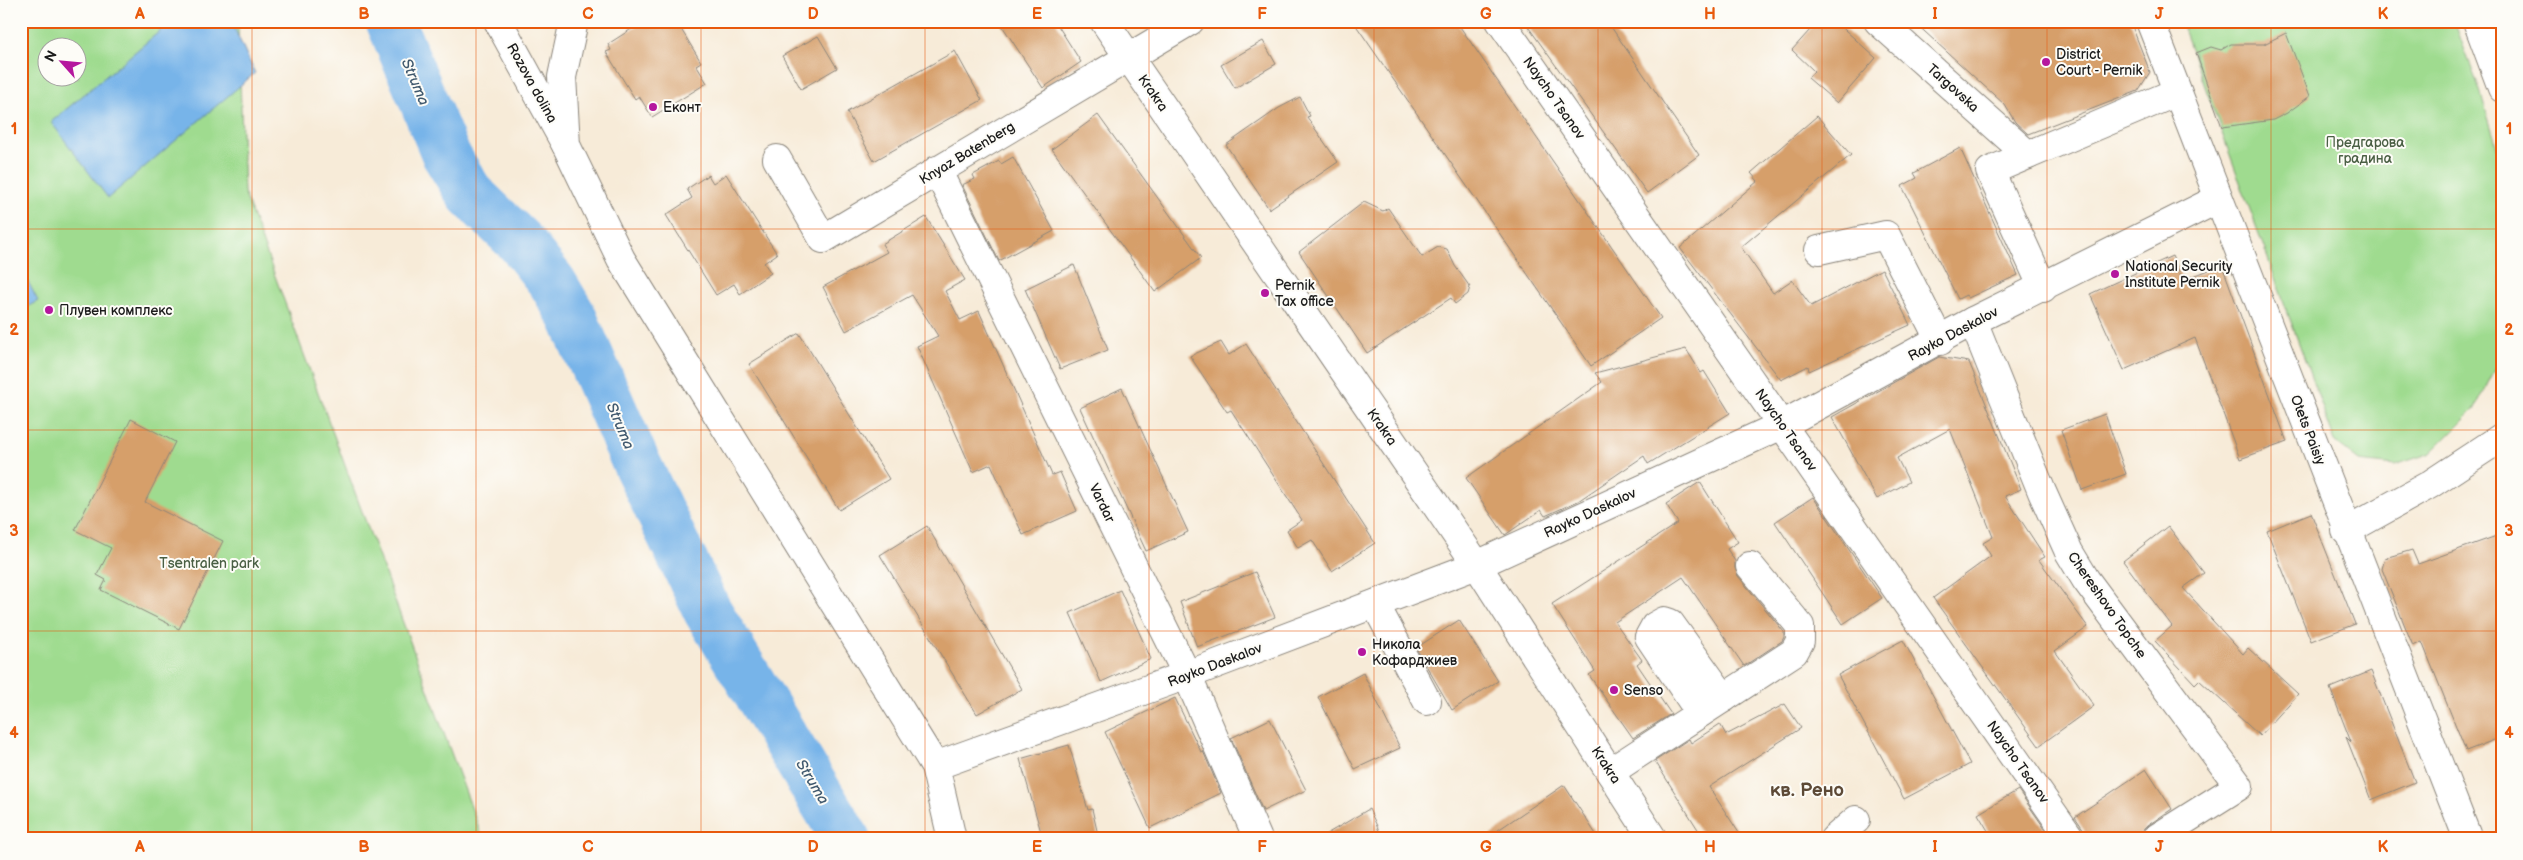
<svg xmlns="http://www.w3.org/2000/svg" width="2523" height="860" font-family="'Balsamiq Sans',sans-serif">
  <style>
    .green { fill: #9fdb8f; stroke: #5e7c56; fill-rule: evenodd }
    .water { fill: #77b4e9; stroke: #4a6882 }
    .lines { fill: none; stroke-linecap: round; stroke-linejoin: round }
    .river { stroke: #77b4e9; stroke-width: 49 }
    .building { fill: #d69f6a }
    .minor-casing { stroke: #8a847a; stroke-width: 30 }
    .major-casing { stroke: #8a847a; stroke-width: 30 }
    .minor { stroke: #fff; stroke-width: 28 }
    .major { stroke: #fff; stroke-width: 28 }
    .grid { fill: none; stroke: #e8590c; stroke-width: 1; stroke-opacity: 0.55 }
    .poi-dot { fill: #b5179e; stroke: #fdfcf7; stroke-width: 2 }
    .labels { text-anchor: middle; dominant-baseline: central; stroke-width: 4; stroke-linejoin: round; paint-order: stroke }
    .poi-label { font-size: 14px; fill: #1c1c1c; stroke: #fdfcf7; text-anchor: start }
    .street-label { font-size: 14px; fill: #1c1c1c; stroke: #fdfcf7 }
    .park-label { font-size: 14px; fill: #4a5f44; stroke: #fdfcf7 }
    .water-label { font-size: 15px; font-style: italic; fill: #40596e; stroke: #fdfcf7 }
    .district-label { font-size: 19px; font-weight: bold; fill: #5d4a37; stroke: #fdfcf7 }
    .neatline { fill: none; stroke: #e8590c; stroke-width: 2 }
    .grid-label { font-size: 16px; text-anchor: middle; font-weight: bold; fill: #e8590c }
  </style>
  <rect width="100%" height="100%" fill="#fdfcf7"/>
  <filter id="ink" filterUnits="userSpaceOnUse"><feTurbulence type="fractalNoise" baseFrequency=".02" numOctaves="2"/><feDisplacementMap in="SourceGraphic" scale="10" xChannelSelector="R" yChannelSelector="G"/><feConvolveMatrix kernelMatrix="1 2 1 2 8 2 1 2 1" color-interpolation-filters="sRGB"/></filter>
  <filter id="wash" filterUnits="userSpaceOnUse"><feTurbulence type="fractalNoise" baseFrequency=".0096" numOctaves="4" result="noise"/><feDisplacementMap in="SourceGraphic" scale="20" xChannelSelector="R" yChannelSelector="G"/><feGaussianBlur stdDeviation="1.12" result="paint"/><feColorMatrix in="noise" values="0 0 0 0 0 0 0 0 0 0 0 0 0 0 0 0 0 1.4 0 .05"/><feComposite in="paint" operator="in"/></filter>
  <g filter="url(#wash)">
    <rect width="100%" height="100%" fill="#f7ebd8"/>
    <!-- green -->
    <g class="green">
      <path d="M21,21H238L244,192L483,839H21ZM48,48H78V78H48Z"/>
      <path d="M2181,21H2454L2480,91L2502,163V356L2474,410L2431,453L2395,465L2359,461L2335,442Z"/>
    </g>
    <!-- water -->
    <g class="water">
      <path d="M172,21H231L255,73L108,198L51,122Z"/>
      <path d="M21,268L38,301L21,310Z"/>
    </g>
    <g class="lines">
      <!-- river -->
      <path class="river" d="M390,21L446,155L470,194L520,242L552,282L572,316L633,456L707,610L846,839"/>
    </g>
    <g id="blocks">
      <!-- building -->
      <g class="building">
        <path d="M644,21H676L701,62L696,65L707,83L652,117L639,96L635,99L606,52L611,50L608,44Z"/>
        <path d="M999,21H1055L1081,62L1043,88Z"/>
        <path d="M1353,21H1456L1661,318L1591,366Z"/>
        <path d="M1524,21H1607L1699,155L1647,193Z"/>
        <path d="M1818,21H1835L1876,58L1837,103L1808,78L1814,71L1792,50Z"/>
        <path d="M1913,21H2130L2150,72L2138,91L2028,134L2015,122L2005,105Z"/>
        <path d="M2286,33L2310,96L2287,113L2273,120L2222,127L2196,53L2211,47L2221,50L2231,44H2264Z"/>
        <path d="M818,36L837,68L801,89L782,56Z"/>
        <path d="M1263,41L1276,64L1235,88L1221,65Z"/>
        <path d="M955,51L982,100L874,161L847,112Z"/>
        <path d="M1300,97L1310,116L1307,117L1338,162L1269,209L1226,145L1279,108Z"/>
        <path d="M1098,115L1201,258L1155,292L1052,149Z"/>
        <path d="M1817,116L1851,155L1741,247L1773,293L1792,280L1811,306L1882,269L1910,325L1809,371L1808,366L1781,380L1680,248L1758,181L1751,173Z"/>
        <path d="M1960,148L2018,275L1968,298L1966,295L1958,299L1902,186L1917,178L1914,173Z"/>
        <path d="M1013,157L1054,231L999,261L962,185L975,179L973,175L999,161L1001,164Z"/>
        <path d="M726,174L777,254L764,263L771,273L740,294L734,284L716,295L666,215L692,198L687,189L708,175L713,183Z"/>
        <path d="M1364,202L1383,211L1388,208L1422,257L1438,247L1447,249L1455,266L1470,287L1468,294L1455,304L1451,298L1367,353L1299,252Z"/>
        <path d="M926,217L965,280L945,291L960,320L979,311L1052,475L1060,472L1077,511L1023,535L991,464L973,472L917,346L938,336L912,295L846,331L823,287L887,252L882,244Z"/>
        <path d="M2172,256L2183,280L2222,265L2287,442L2240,459L2195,338L2124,370L2090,294Z"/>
        <path d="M1074,265L1108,350L1060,369L1025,289Z"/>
        <path d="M799,333L889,479L839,510L749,364Z"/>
        <path d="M1221,342L1229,355L1246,344L1375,543L1332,571L1312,540L1298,548L1287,530L1302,520L1231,410L1227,412L1190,356Z"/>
        <path d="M1686,349L1701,373L1704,371L1730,413L1648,464L1644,456L1578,501L1545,516L1541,510L1505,535L1466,478L1602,382L1595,373Z"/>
        <path d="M1939,357L1969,362L2021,489L2005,496L2045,557L2039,560L2088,627L2055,651L2094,706L2039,746L1933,598L1991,556L1983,543L1993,537L1950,429L1897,458L1909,482L1877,499L1832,417Z"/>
        <path d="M1122,388L1188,532L1146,551L1080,408Z"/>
        <path d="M2105,414L2126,474L2082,490L2061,430Z"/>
        <path d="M131,419L175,442L145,502L223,541L179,629L101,590L106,580L97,575L111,548L75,530Z"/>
        <path d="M1700,482L1738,542L1727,549L1735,561V568L1738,576L1784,632V637L1782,641L1744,666L1683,577L1615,622L1642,660L1637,664L1671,714L1633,738L1589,675L1595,671L1552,604L1678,523L1666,504Z"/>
        <path d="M1813,497L1882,598L1843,624L1775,522Z"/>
        <path d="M2311,513L2355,624L2311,641L2267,531Z"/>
        <path d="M927,526L1022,689L977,714L880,555Z"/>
        <path d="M2168,526L2204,573L2183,588L2243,654L2248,648L2298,694L2260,736L2199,680L2195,684L2155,641L2172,626L2123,561Z"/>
        <path d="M2502,534V737L2466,751L2422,642L2413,646L2382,569L2385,558L2412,550L2418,564Z"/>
        <path d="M1255,572L1275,617L1197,647L1180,602Z"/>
        <path d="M1120,590L1151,659L1101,682L1070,613Z"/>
        <path d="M1459,620L1498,681L1452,710L1416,648Z"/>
        <path d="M1903,640L1970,764L1904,799L1838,675Z"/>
        <path d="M2371,671L2415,782L2371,800L2346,737L2351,742L2330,688Z"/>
        <path d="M1363,673L1400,748L1355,769L1318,697Z"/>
        <path d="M1175,698L1201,752L1203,751L1221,793L1150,828L1105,732Z"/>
        <path d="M1785,704L1801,728L1709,787L1743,839H1704L1655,761L1689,739L1691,743L1720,724L1726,735Z"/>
        <path d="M1270,719L1306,790L1263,811L1231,738Z"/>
        <path d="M1069,745L1088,810L1092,809L1099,839H1043L1020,759Z"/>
        <path d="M2146,769L2172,809L2147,826L2137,839H2086L2084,830L2075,817Z"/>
        <path d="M1564,785L1599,839H1485Z"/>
        <path d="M2018,790L2052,839H1993L1978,814Z"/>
        <path d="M1369,809L1383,839H1318Z"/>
      </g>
    </g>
  </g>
  <g filter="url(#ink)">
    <use href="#blocks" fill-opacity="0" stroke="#8a847a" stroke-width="1"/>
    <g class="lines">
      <defs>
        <g id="minor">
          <path d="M498,21L566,145"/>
          <path d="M1104,21L1477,565L1653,839"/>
          <path d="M1500,21L2071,839"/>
          <path d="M1878,21L2028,155"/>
          <path d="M2150,21L2468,839"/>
          <path d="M2477,21L2502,88"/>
          <path d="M777,159L823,239L1190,21"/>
          <path d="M937,170L1187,675L1258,839"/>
          <path d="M1819,250L1886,235L1940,341"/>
          <path d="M2043,288L1990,171L2177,92"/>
          <path d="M1973,321L2042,492L2069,552L2086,580L2239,786L2155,839"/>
          <path d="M2346,531L2429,485L2502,437"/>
          <path d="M1375,604L1427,701"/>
          <path d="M1700,713L1649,637L1655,626L1664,621L1670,623L1724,698"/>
          <path d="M935,766L1187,675L1477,565L1782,425L1973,321L2218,199"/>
          <path d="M1610,772L1794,652L1800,641V626L1750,566"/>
          <path d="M1834,839L1856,820"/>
        </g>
        <path id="major" d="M574,21L562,77L566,145L621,259L935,766L952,839"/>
      </defs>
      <!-- minor casing -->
      <use href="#minor" class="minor-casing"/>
      <!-- major casing -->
      <use href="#major" class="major-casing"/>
      <!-- minor -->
      <use href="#minor" class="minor"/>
      <!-- major -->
      <use href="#major" class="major"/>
    </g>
  </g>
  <!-- grid -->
  <path class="grid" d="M252,21V839M476,21V839M701,21V839M925,21V839M1149,21V839M1374,21V839M1598,21V839M1822,21V839M2047,21V839M2271,21V839M21,229H2502M21,430H2502M21,631H2502"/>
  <!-- markers -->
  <g class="poi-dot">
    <circle cx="2046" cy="62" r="5"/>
    <circle cx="653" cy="107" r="5"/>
    <circle cx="2115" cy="274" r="5"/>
    <circle cx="1265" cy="293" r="5"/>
    <circle cx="49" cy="310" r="5"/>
    <circle cx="1362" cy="652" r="5"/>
    <circle cx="1614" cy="690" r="5"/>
  </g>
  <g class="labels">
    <!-- poi labels -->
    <g class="poi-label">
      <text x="2056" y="54">District<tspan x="2056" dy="16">Court - Pernik</tspan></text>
      <text x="663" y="107">Еконт</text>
      <text x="2125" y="266">National Security<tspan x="2125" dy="16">Institute Pernik</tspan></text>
      <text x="1275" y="285">Pernik<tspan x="1275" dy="16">Tax office</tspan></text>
      <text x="59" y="310">Плувен комплекс</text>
      <text x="1372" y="644">Никола<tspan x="1372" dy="16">Кофарджиев</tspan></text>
      <text x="1624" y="690">Senso</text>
    </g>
    <!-- street labels -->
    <g class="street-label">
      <text transform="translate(532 83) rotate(61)">Rozova dolina</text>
      <text transform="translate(1953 88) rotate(42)">Targovska</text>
      <text transform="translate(1153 93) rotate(55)">Krakra</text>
      <text transform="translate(1554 98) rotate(55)">Naycho Tsanov</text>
      <text transform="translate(967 153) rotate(-31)">Knyaz Batenberg</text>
      <text transform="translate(1953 334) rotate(-28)">Rayko Daskalov</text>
      <text transform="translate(1382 427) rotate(55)">Krakra</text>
      <text transform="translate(1786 430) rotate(55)">Naycho Tsanov</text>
      <text transform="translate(2308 430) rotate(69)">Otets Paisiy</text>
      <text transform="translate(1102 503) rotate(64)">Vardar</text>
      <text transform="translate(1590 513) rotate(-25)">Rayko Daskalov</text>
      <text transform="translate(2107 605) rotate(55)">Chereshovo Topche</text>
      <text transform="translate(1215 665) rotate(-21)">Rayko Daskalov</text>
      <text transform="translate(2018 762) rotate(55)">Naycho Tsanov</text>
      <text transform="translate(1606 765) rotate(57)">Krakra</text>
    </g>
    <!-- park labels -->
    <g class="park-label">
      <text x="2365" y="142">Предгарова<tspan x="2365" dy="16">градина</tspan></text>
      <text x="209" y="563">Tsentralen park</text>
    </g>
    <!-- water labels -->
    <g class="water-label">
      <text transform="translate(415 82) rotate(67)">Struma</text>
      <text transform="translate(620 426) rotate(67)">Struma</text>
      <text transform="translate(812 782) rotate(59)">Struma</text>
    </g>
    <!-- district labels -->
    <g class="district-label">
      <text x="1807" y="790">кв. Рено</text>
    </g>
  </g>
  <!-- margin -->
  <rect width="2523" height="860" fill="none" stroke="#fdfcf7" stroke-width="55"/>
  <!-- north arrow -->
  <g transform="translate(62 62) rotate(297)"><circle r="24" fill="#fdfcf7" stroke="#a3a29f"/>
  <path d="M0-4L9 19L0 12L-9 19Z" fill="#b5179e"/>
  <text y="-8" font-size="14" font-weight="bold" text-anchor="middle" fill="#1c1c1c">N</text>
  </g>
  <rect x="28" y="28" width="2468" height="804" class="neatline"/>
  <g class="grid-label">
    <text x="140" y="19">A</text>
    <text x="364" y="19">B</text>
    <text x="588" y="19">C</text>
    <text x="813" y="19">D</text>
    <text x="1037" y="19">E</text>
    <text x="1262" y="19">F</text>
    <text x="1486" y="19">G</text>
    <text x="1710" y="19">H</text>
    <text x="1935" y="19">I</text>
    <text x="2159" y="19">J</text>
    <text x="2383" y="19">K</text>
    <text x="14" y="134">1</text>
    <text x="2509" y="134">1</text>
    <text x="14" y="335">2</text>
    <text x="2509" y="335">2</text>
    <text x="14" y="536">3</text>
    <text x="2509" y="536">3</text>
    <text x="14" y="738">4</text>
    <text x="2509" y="738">4</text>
    <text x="140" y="852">A</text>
    <text x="364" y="852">B</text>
    <text x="588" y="852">C</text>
    <text x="813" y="852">D</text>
    <text x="1037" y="852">E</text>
    <text x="1262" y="852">F</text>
    <text x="1486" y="852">G</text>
    <text x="1710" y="852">H</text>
    <text x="1935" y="852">I</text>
    <text x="2159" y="852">J</text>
    <text x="2383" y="852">K</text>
  </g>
</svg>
